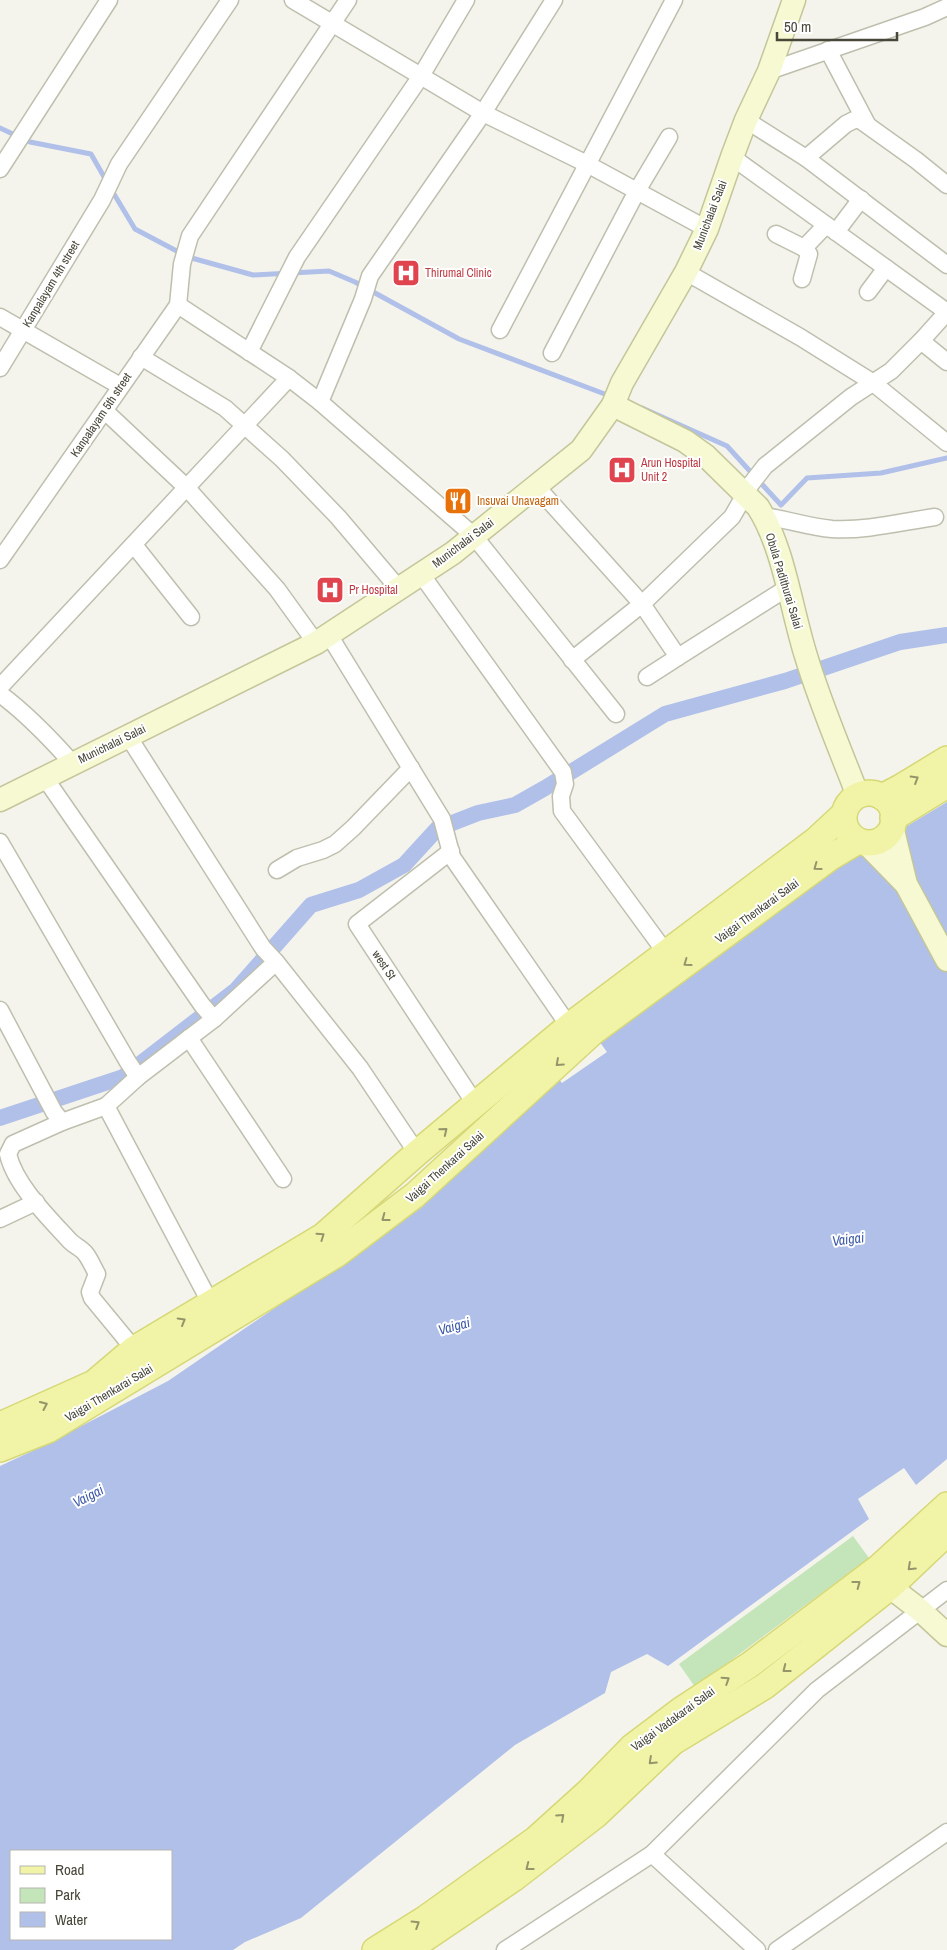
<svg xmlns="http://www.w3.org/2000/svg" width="947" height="1950" font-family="'Archivo Narrow',sans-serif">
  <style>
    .green { fill: #c4e4ba }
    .water { fill: #b0c0e9; fill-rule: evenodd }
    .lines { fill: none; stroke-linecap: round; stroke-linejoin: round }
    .stream { stroke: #b0c0e9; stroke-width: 5 }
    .canal { stroke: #b0c0e9; stroke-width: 16 }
    .street-casing { stroke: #bfbfaf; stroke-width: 19 }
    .secondary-casing { stroke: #c4c69a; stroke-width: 25 }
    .primary-casing { stroke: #d6d877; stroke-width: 28 }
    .street { stroke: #fff; stroke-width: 16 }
    .secondary { stroke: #f6f9d1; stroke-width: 22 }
    .primary { stroke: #f1f4a6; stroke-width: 25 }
    .oneway { stroke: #94956b }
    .labels { text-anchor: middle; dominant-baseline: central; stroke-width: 4; stroke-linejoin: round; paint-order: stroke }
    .street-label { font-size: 12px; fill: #48473a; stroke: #fff }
    .health-label { font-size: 12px; fill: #be3a42; stroke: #fff; text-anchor: start }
    .food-label { font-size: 12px; fill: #c56008; stroke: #fff; text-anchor: start }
    .water-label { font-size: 14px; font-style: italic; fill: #3e5ba9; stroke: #fff }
  </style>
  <rect width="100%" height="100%" fill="#f4f4ec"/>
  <!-- green -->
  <path class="green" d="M853,1536L869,1558L695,1687L679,1664Z"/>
  <!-- water -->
  <path class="water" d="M947,802V1459L916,1485L904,1468L858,1499L869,1519L668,1666L647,1654L611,1672L605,1693L515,1745L301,1918L245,1942L233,1950H0V1466L41,1447L168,1381L421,1208L556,1076L562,1083L607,1052L599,1041L842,865ZM11,1851H171V1939H11Z"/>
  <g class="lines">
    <!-- stream -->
    <g class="stream">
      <path d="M0,128L30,142L91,154L107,182"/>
      <path d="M111,189L135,229L188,257L253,275L329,271L355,282L459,339L610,396"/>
      <path d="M642,408L727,446L781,505L807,478L881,473L947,458"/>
    </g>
    <!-- canal -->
    <path class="canal" d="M0,1118L123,1077L236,990L311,905L359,890L404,865L437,829L478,813L515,805L545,788L665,714L785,681L900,642L947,635"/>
    <defs>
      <g id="street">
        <path d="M293,0L483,113L587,164L707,229"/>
        <path d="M828,50L867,124"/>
        <path d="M769,71L925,17L947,7"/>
        <path d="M746,120L806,158L846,124L854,120H860L916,160L947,185"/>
        <path d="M732,157L947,312"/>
        <path d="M806,158L947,265"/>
        <path d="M0,169L109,0"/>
        <path d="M836,232L861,199"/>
        <path d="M776,234L804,248L826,225"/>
        <path d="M686,272L800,337L872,382L947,443"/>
        <path d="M802,279L809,254L804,248"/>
        <path d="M868,292L886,268"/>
        <path d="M178,305L289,378L320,402L474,536L616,714"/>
        <path d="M0,317L120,386"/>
        <path d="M500,330L674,0"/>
        <path d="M921,341L947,362"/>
        <path d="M249,352L297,257L421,76L466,0"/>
        <path d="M552,353L637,191L669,137"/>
        <path d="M141,357L225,408L282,459L338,517L399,589"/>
        <path d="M0,368L102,200L119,164L230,0"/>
        <path d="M320,402L363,299L370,276L483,113L554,0"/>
        <path d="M105,411L187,488L277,589L316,643"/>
        <path d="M536,486L642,604L678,657L647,677"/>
        <path d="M763,516C786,519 809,527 832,529C866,531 901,522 935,517"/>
        <path d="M134,545L191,617"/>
        <path d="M0,560L178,305L182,264L190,236L348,0"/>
        <path d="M421,574L563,772L565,784L561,796L562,811L666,953"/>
        <path d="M329,635L442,819L452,857L569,1026"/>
        <path d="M678,657L787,588"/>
        <path d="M572,660L642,604L732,517L751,484L765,466L851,397L891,371L921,341L947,312"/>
        <path d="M0,687L289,378"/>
        <path d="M0,694C27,714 50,738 73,764"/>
        <path d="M128,736L263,948L276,962L360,1068L417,1153"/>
        <path d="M45,778L202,1005L214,1019"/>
        <path d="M0,842L128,1062L138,1077"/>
        <path d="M451,851L357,924L476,1105"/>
        <path d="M277,870L297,858L323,850L335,844L353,828L411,768"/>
        <path d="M0,1010L54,1112L62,1122"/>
        <path d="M189,1038L283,1179"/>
        <path d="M106,1106L62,1122L13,1144L8,1154C15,1185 49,1218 70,1241C75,1246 81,1248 85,1253C90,1259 93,1267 97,1274L90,1292L92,1298L134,1349"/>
        <path d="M0,1219L36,1202"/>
        <path d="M211,1304L106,1106L138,1077L214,1019L276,962"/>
        <path d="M652,1854L757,1950"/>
        <path d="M505,1950L652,1854L817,1690L947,1590"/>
        <path d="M777,1950L947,1832"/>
      </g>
      <g id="secondary">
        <path d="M613,405L685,441L706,456L758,507C784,548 791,609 806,656C820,703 840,749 858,796"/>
        <path d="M0,800L316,643L453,553L581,450L613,405L622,383L686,272L707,229L732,157L746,120L769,71L794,0"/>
        <path d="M892,826L906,884L947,960"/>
        <path d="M866,843L905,883"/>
        <path d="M881,1573L890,1587L920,1610L947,1635"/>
      </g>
      <g id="primary">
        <circle cx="869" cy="818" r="25"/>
        <path d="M882,797L901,787L947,759"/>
        <path d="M893,818L947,785"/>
        <path d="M0,1425L94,1383L134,1349L323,1236L417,1153L569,1026L816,840L844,814"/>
        <path d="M0,1449L48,1430L337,1254L415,1195L593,1032L831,857L858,841"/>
        <path d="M375,1950L426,1918L536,1839L588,1792L632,1747L681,1710L751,1664L878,1568L947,1505"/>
        <path d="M408,1950L513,1879L596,1815L673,1742L765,1686L890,1587L947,1533"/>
      </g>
    </defs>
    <!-- street casing -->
    <use href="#street" class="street-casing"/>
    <!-- secondary casing -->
    <use href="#secondary" class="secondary-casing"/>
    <!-- primary casing -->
    <use href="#primary" class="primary-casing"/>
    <!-- street -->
    <use href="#street" class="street"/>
    <!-- secondary -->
    <use href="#secondary" class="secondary"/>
    <!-- primary -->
    <use href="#primary" class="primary"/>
  </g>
  <!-- one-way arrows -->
  <defs><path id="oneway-chevron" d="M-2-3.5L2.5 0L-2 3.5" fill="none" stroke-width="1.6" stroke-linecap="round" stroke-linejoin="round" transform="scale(1.25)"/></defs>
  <g class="oneway">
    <use href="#oneway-chevron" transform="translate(915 779) rotate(-31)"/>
    <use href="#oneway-chevron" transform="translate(817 867) rotate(144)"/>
    <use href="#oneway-chevron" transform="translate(687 963) rotate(144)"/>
    <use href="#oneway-chevron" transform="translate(559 1063) rotate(138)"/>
    <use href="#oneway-chevron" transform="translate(444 1131) rotate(-39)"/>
    <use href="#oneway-chevron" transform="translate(385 1218) rotate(143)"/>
    <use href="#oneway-chevron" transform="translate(321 1236) rotate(-35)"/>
    <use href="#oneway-chevron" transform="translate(182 1321) rotate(-30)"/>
    <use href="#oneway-chevron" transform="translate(44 1405) rotate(-24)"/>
    <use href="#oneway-chevron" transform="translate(911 1567) rotate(137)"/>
    <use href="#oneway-chevron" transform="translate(857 1584) rotate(-37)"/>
    <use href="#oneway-chevron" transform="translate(786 1669) rotate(142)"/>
    <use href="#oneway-chevron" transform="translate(726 1680) rotate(-33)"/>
    <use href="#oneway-chevron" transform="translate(652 1761) rotate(137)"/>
    <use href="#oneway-chevron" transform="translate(561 1817) rotate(-42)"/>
    <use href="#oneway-chevron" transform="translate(529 1867) rotate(142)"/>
    <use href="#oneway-chevron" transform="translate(416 1924) rotate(-32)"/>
  </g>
  <!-- icons -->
  <defs>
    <symbol id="hospital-square" viewBox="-11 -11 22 22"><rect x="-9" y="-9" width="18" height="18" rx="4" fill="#e0444e" stroke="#fff"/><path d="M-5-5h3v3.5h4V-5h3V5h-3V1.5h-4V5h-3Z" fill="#fff"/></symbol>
    <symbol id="restaurant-square" viewBox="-11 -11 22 22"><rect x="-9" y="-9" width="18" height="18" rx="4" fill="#e8710a" stroke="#fff"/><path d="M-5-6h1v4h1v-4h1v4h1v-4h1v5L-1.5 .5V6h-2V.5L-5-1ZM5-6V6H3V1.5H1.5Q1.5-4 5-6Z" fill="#fff"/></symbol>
  </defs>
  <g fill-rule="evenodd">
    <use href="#hospital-square" x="390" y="257" width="32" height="32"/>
    <use href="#hospital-square" x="606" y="454" width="32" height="32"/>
    <use href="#restaurant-square" x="442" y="485" width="32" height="32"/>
    <use href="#hospital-square" x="314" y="574" width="32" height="32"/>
  </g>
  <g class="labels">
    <!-- street labels -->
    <g class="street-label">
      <text transform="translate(710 215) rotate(-69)">Munichalai Salai</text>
      <text transform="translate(51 284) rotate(-59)">Kanpalayam 4th street</text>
      <text transform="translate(101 415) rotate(-56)">Kanpalayam 5th street</text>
      <text transform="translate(463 543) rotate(-37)">Munichalai Salai</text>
      <text transform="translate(784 581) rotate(73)">Obula Padithurai Salai</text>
      <text transform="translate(112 744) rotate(-26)">Munichalai Salai</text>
      <text transform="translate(757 911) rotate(-36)">Vaigai Thenkarai Salai</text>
      <text transform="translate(384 965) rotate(56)">west St</text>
      <text transform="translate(445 1167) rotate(-42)">Vaigai Thenkarai Salai</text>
      <text transform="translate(109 1393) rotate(-31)">Vaigai Thenkarai Salai</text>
      <text transform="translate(673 1719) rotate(-36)">Vaigai Vadakarai Salai</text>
    </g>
    <!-- health labels -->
    <g class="health-label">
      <text x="425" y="273">Thirumal Clinic</text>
      <text x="641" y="463">Arun Hospital<tspan x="641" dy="14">Unit 2</tspan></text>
      <text x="349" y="590">Pr Hospital</text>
    </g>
    <!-- food labels -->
    <g class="food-label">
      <text x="477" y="501">Insuvai Unavagam</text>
    </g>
    <!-- water labels -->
    <g class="water-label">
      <text transform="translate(848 1239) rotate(-7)">Vaigai</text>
      <text transform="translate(454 1326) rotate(-15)">Vaigai</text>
      <text transform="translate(88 1496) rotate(-27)">Vaigai</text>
    </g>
  </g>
  <!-- legend -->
  <rect x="10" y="1850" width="162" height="90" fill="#ffffff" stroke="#b6b5b0"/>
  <rect x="20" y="1866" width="25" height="8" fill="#f1f4a6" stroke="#b6b5b0"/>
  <text x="55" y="1875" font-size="15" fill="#48473a">Road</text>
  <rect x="20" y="1888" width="25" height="15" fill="#c4e4ba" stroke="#b6b5b0"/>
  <text x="55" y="1900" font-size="15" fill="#48473a">Park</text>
  <rect x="20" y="1912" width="25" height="15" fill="#b0c0e9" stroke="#b6b5b0"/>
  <text x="55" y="1925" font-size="15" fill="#48473a">Water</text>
  <!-- scale -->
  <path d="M777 32v8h120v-8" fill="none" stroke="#48473a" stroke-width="2.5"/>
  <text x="784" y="32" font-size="15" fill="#48473a" stroke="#ffffff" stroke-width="4" paint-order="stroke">50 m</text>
</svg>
